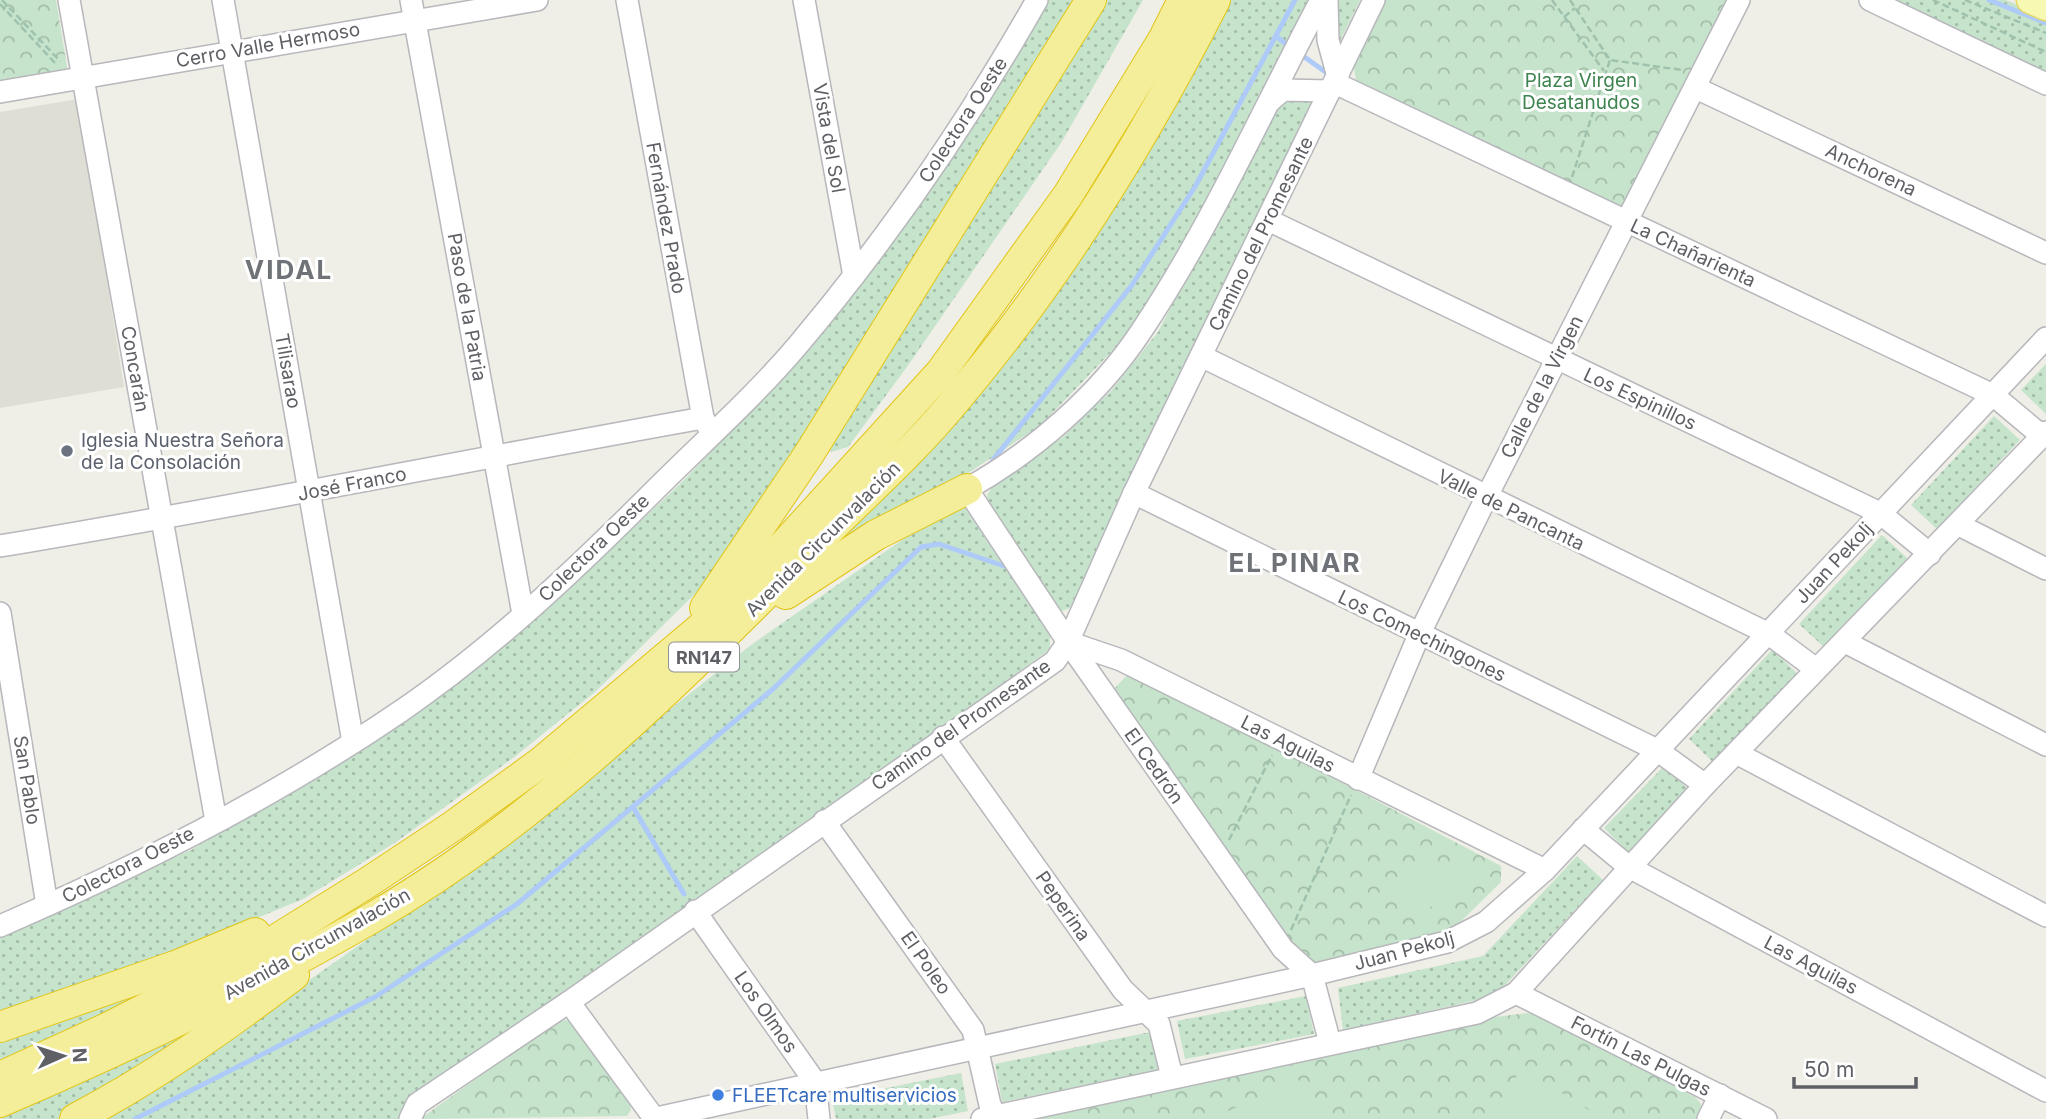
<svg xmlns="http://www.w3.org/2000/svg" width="2046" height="1119" font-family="Inter,sans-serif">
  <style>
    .education { fill: #dfded5 }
    .grass { fill: url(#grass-dots) }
    .forest { fill: url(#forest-crowns) }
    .pitch { fill: #c5e4cb }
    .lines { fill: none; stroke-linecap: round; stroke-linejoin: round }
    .stream { stroke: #aecaf8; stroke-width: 5 }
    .minor-casing { stroke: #b7b7bc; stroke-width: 24 }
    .major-casing { stroke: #e5d869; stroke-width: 29 }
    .highway-casing { stroke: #e1c514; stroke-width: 32 }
    .path { stroke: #9ec2ae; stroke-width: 2.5; stroke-dasharray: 7 3.5; stroke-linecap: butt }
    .minor { stroke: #fff; stroke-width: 21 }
    .major { stroke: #f7f8b2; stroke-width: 26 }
    .highway { stroke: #f4ed99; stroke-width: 30 }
    .worship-dot { fill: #6b7280; stroke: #fff; stroke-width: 2.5 }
    .shop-dot { fill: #3f7fe0; stroke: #fff; stroke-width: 2.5 }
    .labels { text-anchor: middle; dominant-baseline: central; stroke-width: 6; stroke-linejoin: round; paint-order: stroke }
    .shield { fill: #fff; stroke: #8e9093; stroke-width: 2 }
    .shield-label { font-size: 18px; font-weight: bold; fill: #5e6065 }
    .street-label { font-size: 19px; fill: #5e6065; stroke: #fff }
    .park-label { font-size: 19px; fill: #3e844e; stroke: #fff }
    .worship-label { font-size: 19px; fill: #5b616d; stroke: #fff; text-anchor: start }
    .shop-label { font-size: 19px; fill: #366cbe; stroke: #fff; text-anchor: start }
    .district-label { font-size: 26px; font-weight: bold; letter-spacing: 2px; fill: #6f7277; stroke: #fff }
  </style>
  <defs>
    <pattern id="grass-dots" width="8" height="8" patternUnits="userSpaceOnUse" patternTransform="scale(1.75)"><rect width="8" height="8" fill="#c5e4cb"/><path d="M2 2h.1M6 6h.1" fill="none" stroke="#a3bca8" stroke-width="1.8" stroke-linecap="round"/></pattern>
    <pattern id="forest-crowns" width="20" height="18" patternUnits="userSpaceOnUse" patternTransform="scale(1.75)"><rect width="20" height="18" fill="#c5e4cb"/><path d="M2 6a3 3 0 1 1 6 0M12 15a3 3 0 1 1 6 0" fill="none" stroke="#a3bca8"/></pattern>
  </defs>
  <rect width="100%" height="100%" fill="#efeee7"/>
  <!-- education -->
  <path class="education" d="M78,99L124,387L0,408V112Z"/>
  <!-- grass -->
  <g class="grass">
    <path d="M1049,0H1076L838,388L705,584L595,692L513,758L396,842L303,899L173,953L0,1016V935L191,850L282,796L429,703L567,591L683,481L794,364L891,243L980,118Z"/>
    <path d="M1101,0H1143L1061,143L909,364L848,447L831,452L828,440Z"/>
    <path d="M1231,0H1309L1192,230L1136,326L1041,425L950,485L784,584L917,459Z"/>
    <path d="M1331,0H1360L1340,41H1333Z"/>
    <path d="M1890,0H2006L2046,17V76Z"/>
    <path d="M1310,97L1314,103L1070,608L1059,612L989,508L987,495L995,483L1062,438L1111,391L1158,332L1278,101Z"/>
    <path d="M2046,364V414L2021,390Z"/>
    <path d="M1994,416L2020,440L1937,529L1911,505Z"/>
    <path d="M963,505L1050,635V649L926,740L406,1105L399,1119H105L124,1110L472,866L751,645L948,508Z"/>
    <path d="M1882,535L1908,559L1825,648L1799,624Z"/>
    <path d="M1772,650L1798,674L1714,763L1689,739Z"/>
    <path d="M1664,766L1689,790L1629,853L1604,828Z"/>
    <path d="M1577,856L1603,880L1495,996L1343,1030L1338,988L1483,956Z"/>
    <path d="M212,968L0,1063V1036Z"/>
    <path d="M1306,996L1314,1034L1185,1059L1177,1021Z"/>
    <path d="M236,1000L66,1119H0L111,1066Z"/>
    <path d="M1150,1032L1158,1070L1002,1102L995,1064Z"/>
    <path d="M961,1073L968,1111L929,1119H836L832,1099Z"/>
  </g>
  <!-- forest -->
  <g class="forest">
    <path d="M0,0H56L68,73L0,85Z"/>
    <path d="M1380,0H1730L1630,202L1622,208L1357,85L1352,58Z"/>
    <path d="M1130,672L1501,866V882L1448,934L1325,965L1309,964L1300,958L1114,689Z"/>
    <path d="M1528,1013L1542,1016L1695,1097L1701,1104L1700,1119H1020L1487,1018Z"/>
    <path d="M566,1020L574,1023L629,1102L631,1110L627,1116L420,1119L555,1022Z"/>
  </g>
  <!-- pitch -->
  <g class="pitch">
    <path d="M1467,864L1473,900L1405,911L1399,874Z"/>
    <path d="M1522,1068L1603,1119H1489Z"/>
    <path d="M1299,1080L1316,1119H1210Z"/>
  </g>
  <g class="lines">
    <!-- stream -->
    <g class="stream">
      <path d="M1989,0L2046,23"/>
      <path d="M1276,36L1286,44"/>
      <path d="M1303,56L1327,73"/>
      <path d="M993,460L1132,285L1196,185L1295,0"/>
      <path d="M633,807L684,894"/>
      <path d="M135,1119L375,997L517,904L773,689L921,547L939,544L1010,568"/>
    </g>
    <defs>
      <g id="minor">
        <path d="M69,0L216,821"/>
        <path d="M223,0L353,742"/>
        <path d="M411,0L523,614"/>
        <path d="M627,0L703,418L710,430"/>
        <path d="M804,0L854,276"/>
        <path d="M1321,0C1262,111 1210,229 1140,333C1098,396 1033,452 967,489L1068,642L1283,949L1312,975L1330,1043"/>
        <path d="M1327,0L1328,40L1338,77"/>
        <path d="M1870,0L2046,84"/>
        <path d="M1335,83L1993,395L2042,436"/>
        <path d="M1696,88L2046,253"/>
        <path d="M0,92L537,0"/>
        <path d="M1269,102L1283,90L1330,91"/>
        <path d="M1268,220L1880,513L1930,554"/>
        <path d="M1201,356L1769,634L1816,669"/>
        <path d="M1134,493L1657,750L1705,785"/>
        <path d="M1959,525L2046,569"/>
        <path d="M0,546C235,507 468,460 703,418"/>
        <path d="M0,613L47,905"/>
        <path d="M1068,642L1121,660L1545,870"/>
        <path d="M1845,642L2046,745"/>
        <path d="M943,737L1123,990L1159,1024L1172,1077"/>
        <path d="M1736,753L2046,916"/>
        <path d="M1358,779L1419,635L1486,498L1739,0"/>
        <path d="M824,821L973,1030L990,1105L998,1119"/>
        <path d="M1583,829L1629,867L2046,1091"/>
        <path d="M695,911L815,1082L819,1119"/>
        <path d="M0,926C137,867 278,795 401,711C493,648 575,570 653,492C702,443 754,397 798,345C889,237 968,122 1037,0"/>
        <path d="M1516,993L1766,1119"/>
        <path d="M569,1002L654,1118"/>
        <path d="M410,1119L417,1104L569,1002L1055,661L1068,642L1134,493L1374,0"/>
        <path d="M652,1119L1312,975L1447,942L1486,922L1545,870L2046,338"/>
        <path d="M982,1119L1477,1013L1516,993L1705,785L2046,432"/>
        <path d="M1708,1119L1720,1095"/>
      </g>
      <path id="major" d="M2030,0L2046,7"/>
      <g id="highway">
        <path d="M786,594L876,535L967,489"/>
        <path d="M705,608L809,454L1091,0"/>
        <path d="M0,1027L175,966L255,933"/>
        <path d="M0,1077L105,1029L256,952L367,883L453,826L540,763L734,600L941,372L1068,195L1164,38L1183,0"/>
        <path d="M0,1102C126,1048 251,988 370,919C535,823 674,688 807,552C854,504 905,460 949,408C1054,285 1142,144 1215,0"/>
        <path d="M75,1119C153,1078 224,1028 294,975"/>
      </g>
    </defs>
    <!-- minor casing -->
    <use href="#minor" class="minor-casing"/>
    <!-- major casing -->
    <use href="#major" class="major-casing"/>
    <!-- highway casing -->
    <use href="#highway" class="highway-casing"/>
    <!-- path -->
    <g class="path">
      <path d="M2,0L60,61"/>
      <path d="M1552,0L1604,71"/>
      <path d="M1570,0L1610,60L1682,70"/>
      <path d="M1933,0L2046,52"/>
      <path d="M1965,0L2046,33"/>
      <path d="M0,4L55,63"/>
      <path d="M1564,17L1575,8"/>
      <path d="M1572,177L1610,60"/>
      <path d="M1229,840L1272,755"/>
      <path d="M1291,930L1351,795"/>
    </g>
    <!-- minor -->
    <use href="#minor" class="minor"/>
    <!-- major -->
    <use href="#major" class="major"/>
    <!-- highway -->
    <use href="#highway" class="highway"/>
  </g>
  <!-- markers -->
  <circle class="worship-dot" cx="67" cy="451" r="7"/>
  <circle class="shop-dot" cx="718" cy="1095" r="7"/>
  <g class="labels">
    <!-- shield labels -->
    <rect class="shield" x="669" y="642.5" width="70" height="29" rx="5"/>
    <g class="shield-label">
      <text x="704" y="657">RN147</text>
    </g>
    <!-- street labels -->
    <g class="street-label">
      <text transform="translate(268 45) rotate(-10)">Cerro Valle Hermoso</text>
      <text transform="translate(963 120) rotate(-57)">Colectora Oeste</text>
      <text transform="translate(829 138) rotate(80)">Vista del Sol</text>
      <text transform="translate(1871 170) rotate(25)">Anchorena</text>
      <text transform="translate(666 218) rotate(80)">Fernández Prado</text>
      <text transform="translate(1261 234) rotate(-64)">Camino del Promesante</text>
      <text transform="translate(1693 253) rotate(25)">La Chañarienta</text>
      <text transform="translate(467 307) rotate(80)">Paso de la Patria</text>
      <text transform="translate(135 369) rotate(80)">Concarán</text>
      <text transform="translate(288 371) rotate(80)">Tilisarao</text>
      <text transform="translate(1542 387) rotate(-63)">Calle de la Virgen</text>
      <text transform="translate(1640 399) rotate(25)">Los Espinillos</text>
      <text transform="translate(352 484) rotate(-11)">José Franco</text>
      <text transform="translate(1511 510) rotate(26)">Valle de Pancanta</text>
      <text transform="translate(823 539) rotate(-45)">Avenida Circunvalación</text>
      <text transform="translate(594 548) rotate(-44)">Colectora Oeste</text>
      <text transform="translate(1834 563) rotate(-47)">Juan Pekolj</text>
      <text transform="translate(1422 636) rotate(26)">Los Comechingones</text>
      <text transform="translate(961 725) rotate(-35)">Camino del Promesante</text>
      <text transform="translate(1288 744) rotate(27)">Las Aguilas</text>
      <text transform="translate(1154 766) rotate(55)">El Cedrón</text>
      <text transform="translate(27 780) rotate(81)">San Pablo</text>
      <text transform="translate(128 865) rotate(-27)">Colectora Oeste</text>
      <text transform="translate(1063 906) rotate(55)">Peperina</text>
      <text transform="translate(317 944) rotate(-29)">Avenida Circunvalación</text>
      <text transform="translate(1404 951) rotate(-15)">Juan Pekolj</text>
      <text transform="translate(926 963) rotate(55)">El Poleo</text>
      <text transform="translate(1811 965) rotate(28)">Las Aguilas</text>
      <text transform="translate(766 1012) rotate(55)">Los Olmos</text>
      <text transform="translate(1641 1056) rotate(27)">Fortín Las Pulgas</text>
    </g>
    <!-- park labels -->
    <g class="park-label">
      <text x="1581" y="80">Plaza Virgen<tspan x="1581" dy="22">Desatanudos</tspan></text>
    </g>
    <!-- worship labels -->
    <g class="worship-label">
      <text x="81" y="440">Iglesia Nuestra Señora<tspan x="81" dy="22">de la Consolación</tspan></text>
    </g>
    <!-- shop labels -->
    <g class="shop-label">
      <text x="732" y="1095">FLEETcare multiservicios</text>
    </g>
    <!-- district labels -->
    <g class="district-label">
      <text x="289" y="269">VIDAL</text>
      <text x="1295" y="562">EL PINAR</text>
    </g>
  </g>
  <!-- north arrow -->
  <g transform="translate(63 1056) rotate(87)" stroke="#ffffff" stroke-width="5" paint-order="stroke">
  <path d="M0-5L12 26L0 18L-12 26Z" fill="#5e6065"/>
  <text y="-10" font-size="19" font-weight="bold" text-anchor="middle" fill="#5e6065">N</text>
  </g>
  <!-- scale -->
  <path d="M1794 1077v10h122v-10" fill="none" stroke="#5e6065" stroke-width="3.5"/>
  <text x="1804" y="1077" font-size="21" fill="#5e6065" stroke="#ffffff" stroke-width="5" paint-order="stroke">50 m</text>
</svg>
